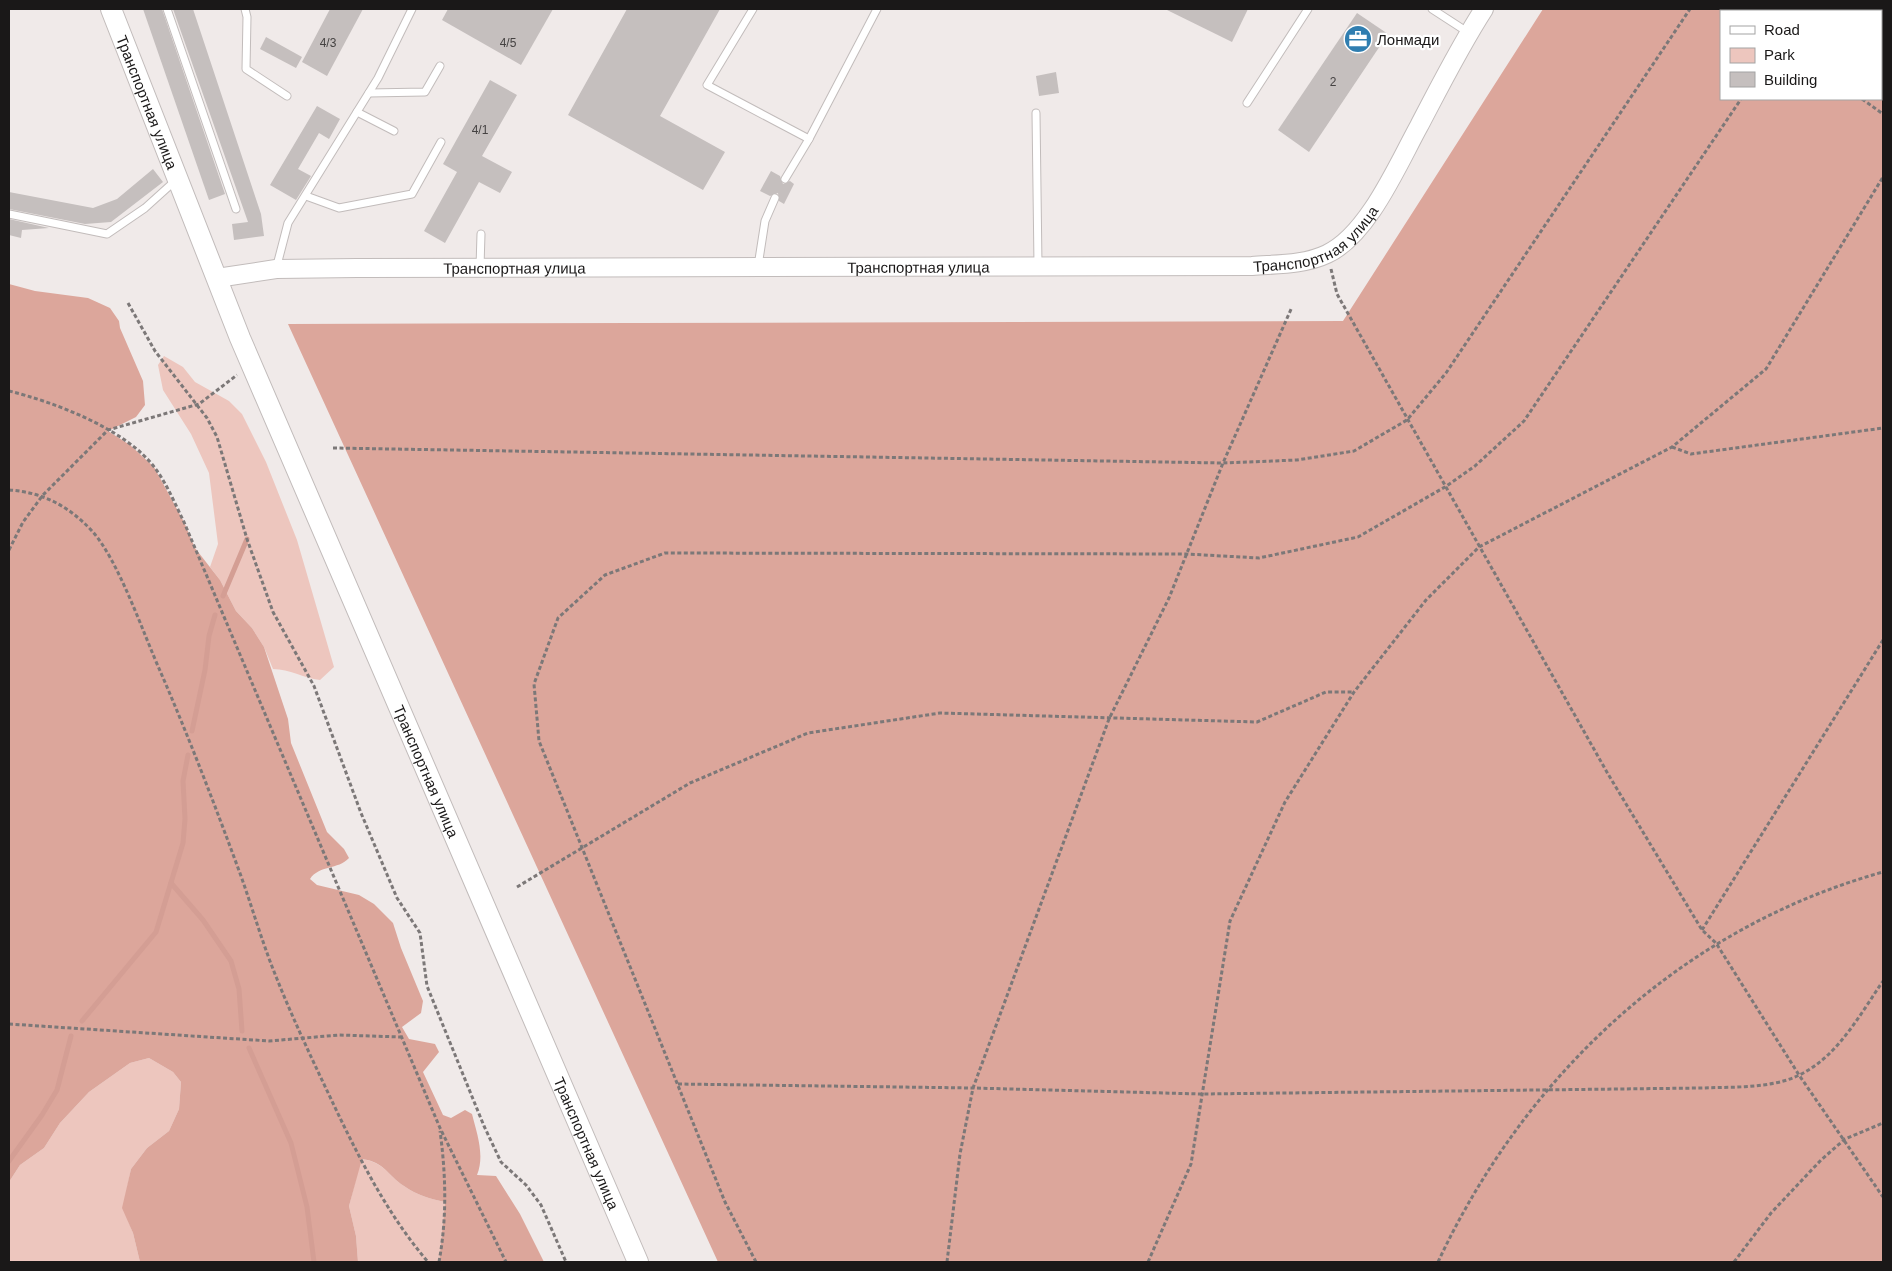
<svg xmlns="http://www.w3.org/2000/svg" width="1892" height="1271" font-family="Arial,sans-serif">
  <style>
    .green { fill: #edc6be }
    .forest { fill: #dca69b; fill-rule: evenodd }
    .lines { fill: none; stroke-linecap: round; stroke-linejoin: round }
    .stream { stroke: #d49e94; stroke-width: 5 }
    .building { fill: #c5bfbe }
    .service-casing { stroke: #c2bcbb; stroke-width: 9 }
    .tertiary-casing { stroke: #c2bcbb; stroke-width: 20 }
    .secondary-casing { stroke: #c2bcbb; stroke-width: 22 }
    .path { stroke: #7c7878; stroke-width: 3; stroke-dasharray: 4 2.5; stroke-linecap: butt }
    .service { stroke: #fff; stroke-width: 7 }
    .tertiary { stroke: #fff; stroke-width: 18 }
    .secondary { stroke: #fff; stroke-width: 20 }
    .labels { text-anchor: middle; dominant-baseline: central; stroke-width: 4.5; stroke-linejoin: round; paint-order: stroke }
    .number-label { font-size: 12px; fill: #454242 }
    .poi-label { font-size: 15px; fill: #1a1818; stroke: #fff; text-anchor: start }
    .street-label { font-size: 15px; fill: #1a1818; stroke: #fff }
  </style>
  <rect width="100%" height="100%" fill="#f0eae9"/>
  <!-- green -->
  <g class="green">
    <path d="M164,356L183,367L195,382L229,401L242,414L266,462L297,540L334,667L320,680C303,678 290,669 273,669L264,647L252,628L236,611L220,580L210,567L218,544L209,473L191,434L163,390L158,365Z"/>
    <path d="M149,1058L173,1072L181,1082L179,1109L169,1131L147,1148L131,1169L123,1208L133,1233L140,1262H9V1182L20,1165L44,1148L60,1123L89,1092L130,1063Z"/>
    <path d="M361,1159C385,1162 387,1175 404,1186C417,1195 430,1199 445,1202L439,1262H358L356,1236L349,1206Z"/>
  </g>
  <!-- forest -->
  <g class="forest">
    <path d="M1543,9H1883V1262H718L288,324L1343,321ZM1721,11H1881V99H1721Z"/>
    <path d="M9,284L35,291L88,298L110,308L119,321L120,328L143,381L145,405L136,417L108,431L130,445L154,467L184,522L195,548L220,580L236,611L252,628L264,647L288,719L291,743L327,832L344,849L349,858C338,870 319,865 310,879L317,885L359,895L374,904L393,923L401,948L423,1001L421,1013L402,1027L409,1039L435,1044L439,1052L423,1072L443,1115L451,1118L465,1110L472,1114C477,1134 485,1155 477,1175L496,1176L520,1214L544,1262H439L445,1202C430,1199 417,1195 404,1186C387,1175 385,1162 362,1159L349,1206L356,1236L358,1262H140L133,1233L122,1208L131,1169L147,1148L169,1131L179,1109L181,1082L173,1072L149,1058L130,1063L89,1092L60,1123L44,1148L20,1165L9,1182Z"/>
  </g>
  <g class="lines">
    <!-- stream -->
    <g class="stream">
      <path d="M223,596L247,539"/>
      <path d="M192,731L205,670L209,636L215,615"/>
      <path d="M171,883L203,920L231,961L239,989L242,1031"/>
      <path d="M82,1021L156,932L183,843L185,819L183,781L188,755"/>
      <path d="M249,1048L291,1143L307,1207L314,1262"/>
      <path d="M9,1161L42,1115L57,1090L71,1036"/>
    </g>
  </g>
  <!-- building -->
  <g class="building">
    <path d="M143,9H162L225,194L209,200Z"/>
    <path d="M173,9H193L261,214L264,236L234,240L232,224L248,222Z"/>
    <path d="M330,9H363L327,76L302,62Z"/>
    <path d="M448,9H553L521,65L442,20Z"/>
    <path d="M627,9H720L660,116L725,152L703,190L568,115Z"/>
    <path d="M1165,9H1248L1232,42Z"/>
    <path d="M1357,13L1388,34L1309,152L1278,130Z"/>
    <path d="M266,37L302,57L296,68L260,49Z"/>
    <path d="M1056,72L1059,93L1039,96L1036,76Z"/>
    <path d="M490,80L517,95L482,156L512,172L500,193L479,182L445,243L424,231L457,172L443,164Z"/>
    <path d="M317,106L340,119L329,139L319,133L298,169L311,176L296,200L270,185Z"/>
    <path d="M153,169L163,182L111,222L85,224L9,209V192L93,208L117,199Z"/>
    <path d="M771,171L780,176L783,184L790,181L794,184L784,204L779,201L778,193L770,196L760,191Z"/>
    <path d="M9,219L49,228L22,230L21,238L9,235Z"/>
  </g>
  <g class="lines">
    <defs>
      <g id="service">
        <path d="M167,9L236,209"/>
        <path d="M245,9L247,17L246,69L287,96"/>
        <path d="M753,9L707,85L809,139"/>
        <path d="M1432,9L1469,33"/>
        <path d="M369,93L425,92L440,66"/>
        <path d="M1247,103L1308,9"/>
        <path d="M357,112L394,131"/>
        <path d="M1036,113L1038,265"/>
        <path d="M785,179L809,139L877,9"/>
        <path d="M306,196L339,208L412,194L441,142"/>
        <path d="M9,214L107,234L145,208L176,180"/>
        <path d="M758,266L765,221L775,198"/>
        <path d="M480,267L481,234"/>
        <path d="M276,269L288,223L378,78L412,9"/>
      </g>
      <g id="tertiary">
        <path id="s1" d="M217,278L276,269L357,268L1252,266C1276,264 1304,265 1327,254C1368,235 1398,164 1419,126C1440,86 1460,46 1484,9"/>
      </g>
      <g id="secondary">
        <path id="s2" d="M111,9L240,338L638,1262"/>
      </g>
    </defs>
    <!-- service casing -->
    <use href="#service" class="service-casing"/>
    <!-- tertiary casing -->
    <use href="#tertiary" class="tertiary-casing"/>
    <!-- secondary casing -->
    <use href="#secondary" class="secondary-casing"/>
    <!-- path -->
    <g class="path">
      <path d="M1736,9L1740,11"/>
      <path d="M1800,11L1801,9"/>
      <path d="M1862,99L1883,114"/>
      <path d="M1331,269L1337,294L1608,774L1702,930L1716,943L1799,1075L1883,1197"/>
      <path d="M128,303L155,351L207,418L217,437L247,539L273,612L314,686L361,813L397,898L420,933L427,986L484,1126L501,1162L526,1185L541,1205L566,1262"/>
      <path d="M9,391C54,402 126,429 155,468C167,484 175,504 184,522L440,1128L506,1262"/>
      <path d="M1672,447L1691,454L1883,428"/>
      <path d="M333,448L1223,463L1297,460L1354,451L1407,420L1446,373L1690,9"/>
      <path d="M9,490C42,492 69,506 92,531C119,561 143,633 161,673C190,740 216,808 241,876C253,910 263,945 277,979C293,1019 312,1059 331,1099C358,1156 387,1214 428,1262"/>
      <path d="M9,550L23,522L43,495L108,430L199,404L237,375"/>
      <path d="M517,887L690,783L808,733L940,713L1257,722L1326,692H1354"/>
      <path d="M1702,930L1883,640"/>
      <path d="M9,1024L269,1041L339,1035L401,1037"/>
      <path d="M678,1084L973,1088L1202,1094L1702,1088C1726,1087 1751,1088 1775,1083C1829,1073 1855,1022 1883,981"/>
      <path d="M439,1262C447,1218 446,1175 440,1131"/>
      <path d="M756,1262L725,1202L539,741L534,684L558,618L605,575L665,553L1186,554L1259,558L1358,537L1445,487L1475,466L1524,421L1741,99"/>
      <path d="M947,1262L960,1154L973,1088L1109,719L1169,598L1223,463L1292,307"/>
      <path d="M1148,1262L1191,1164L1230,921L1285,802L1354,692L1426,600L1479,547L1672,447L1766,369L1883,177"/>
      <path d="M1438,1262C1526,1074 1682,928 1883,872"/>
      <path d="M1734,1262L1771,1213L1821,1160L1845,1139L1883,1123"/>
    </g>
    <!-- service -->
    <use href="#service" class="service"/>
    <!-- tertiary -->
    <use href="#tertiary" class="tertiary"/>
    <!-- secondary -->
    <use href="#secondary" class="secondary"/>
  </g>
  <!-- icons -->
  <defs>
    <symbol id="office-disc" viewBox="-11 -11 22 22"><circle r="9.5" fill="#307eb0" stroke="#fff"/><path d="M-6-3h4V-5.5h4V-3h4V5H-6ZM-1-4.5V-3h2v-1.5ZM-6 0V1H6V0Z" fill="#fff"/></symbol>
  </defs>
  <g fill-rule="evenodd">
    <use href="#office-disc" x="1342" y="23" width="32" height="32"/>
  </g>
  <g class="labels">
    <!-- number labels -->
    <g class="number-label">
      <text x="328" y="43">4/3</text>
      <text x="508" y="43">4/5</text>
      <text x="1333" y="82">2</text>
      <text x="480" y="130">4/1</text>
    </g>
    <!-- poi labels -->
    <g class="poi-label">
      <text x="1377" y="39">Лонмади</text>
    </g>
    <!-- street labels -->
    <g class="street-label">
      <text stroke="none"><textPath href="#s2" startOffset="100">Транспортная улица</textPath></text>
      <text stroke="none"><textPath href="#s1" startOffset="1108">Транспортная улица</textPath></text>
      <text stroke="none"><textPath href="#s1" startOffset="702">Транспортная улица</textPath></text>
      <text stroke="none"><textPath href="#s1" startOffset="298">Транспортная улица</textPath></text>
      <text stroke="none"><textPath href="#s2" startOffset="825">Транспортная улица</textPath></text>
      <text stroke="none"><textPath href="#s2" startOffset="1230">Транспортная улица</textPath></text>
    </g>
  </g>
  <!-- border -->
  <rect width="1892" height="1271" fill="none" stroke="#1a1818" stroke-width="20"/>
  <!-- legend -->
  <rect x="1720" y="10" width="162" height="90" fill="#ffffff" stroke="#a3a3a3"/>
  <rect x="1730" y="26" width="25" height="8" fill="#ffffff" stroke="#a3a3a3"/>
  <text x="1764" y="35" font-size="15" fill="#1a1818">Road</text>
  <rect x="1730" y="48" width="25" height="15" fill="#edc6be" stroke="#a3a3a3"/>
  <text x="1764" y="60" font-size="15" fill="#1a1818">Park</text>
  <rect x="1730" y="72" width="25" height="15" fill="#c5bfbe" stroke="#a3a3a3"/>
  <text x="1764" y="85" font-size="15" fill="#1a1818">Building</text>
</svg>
